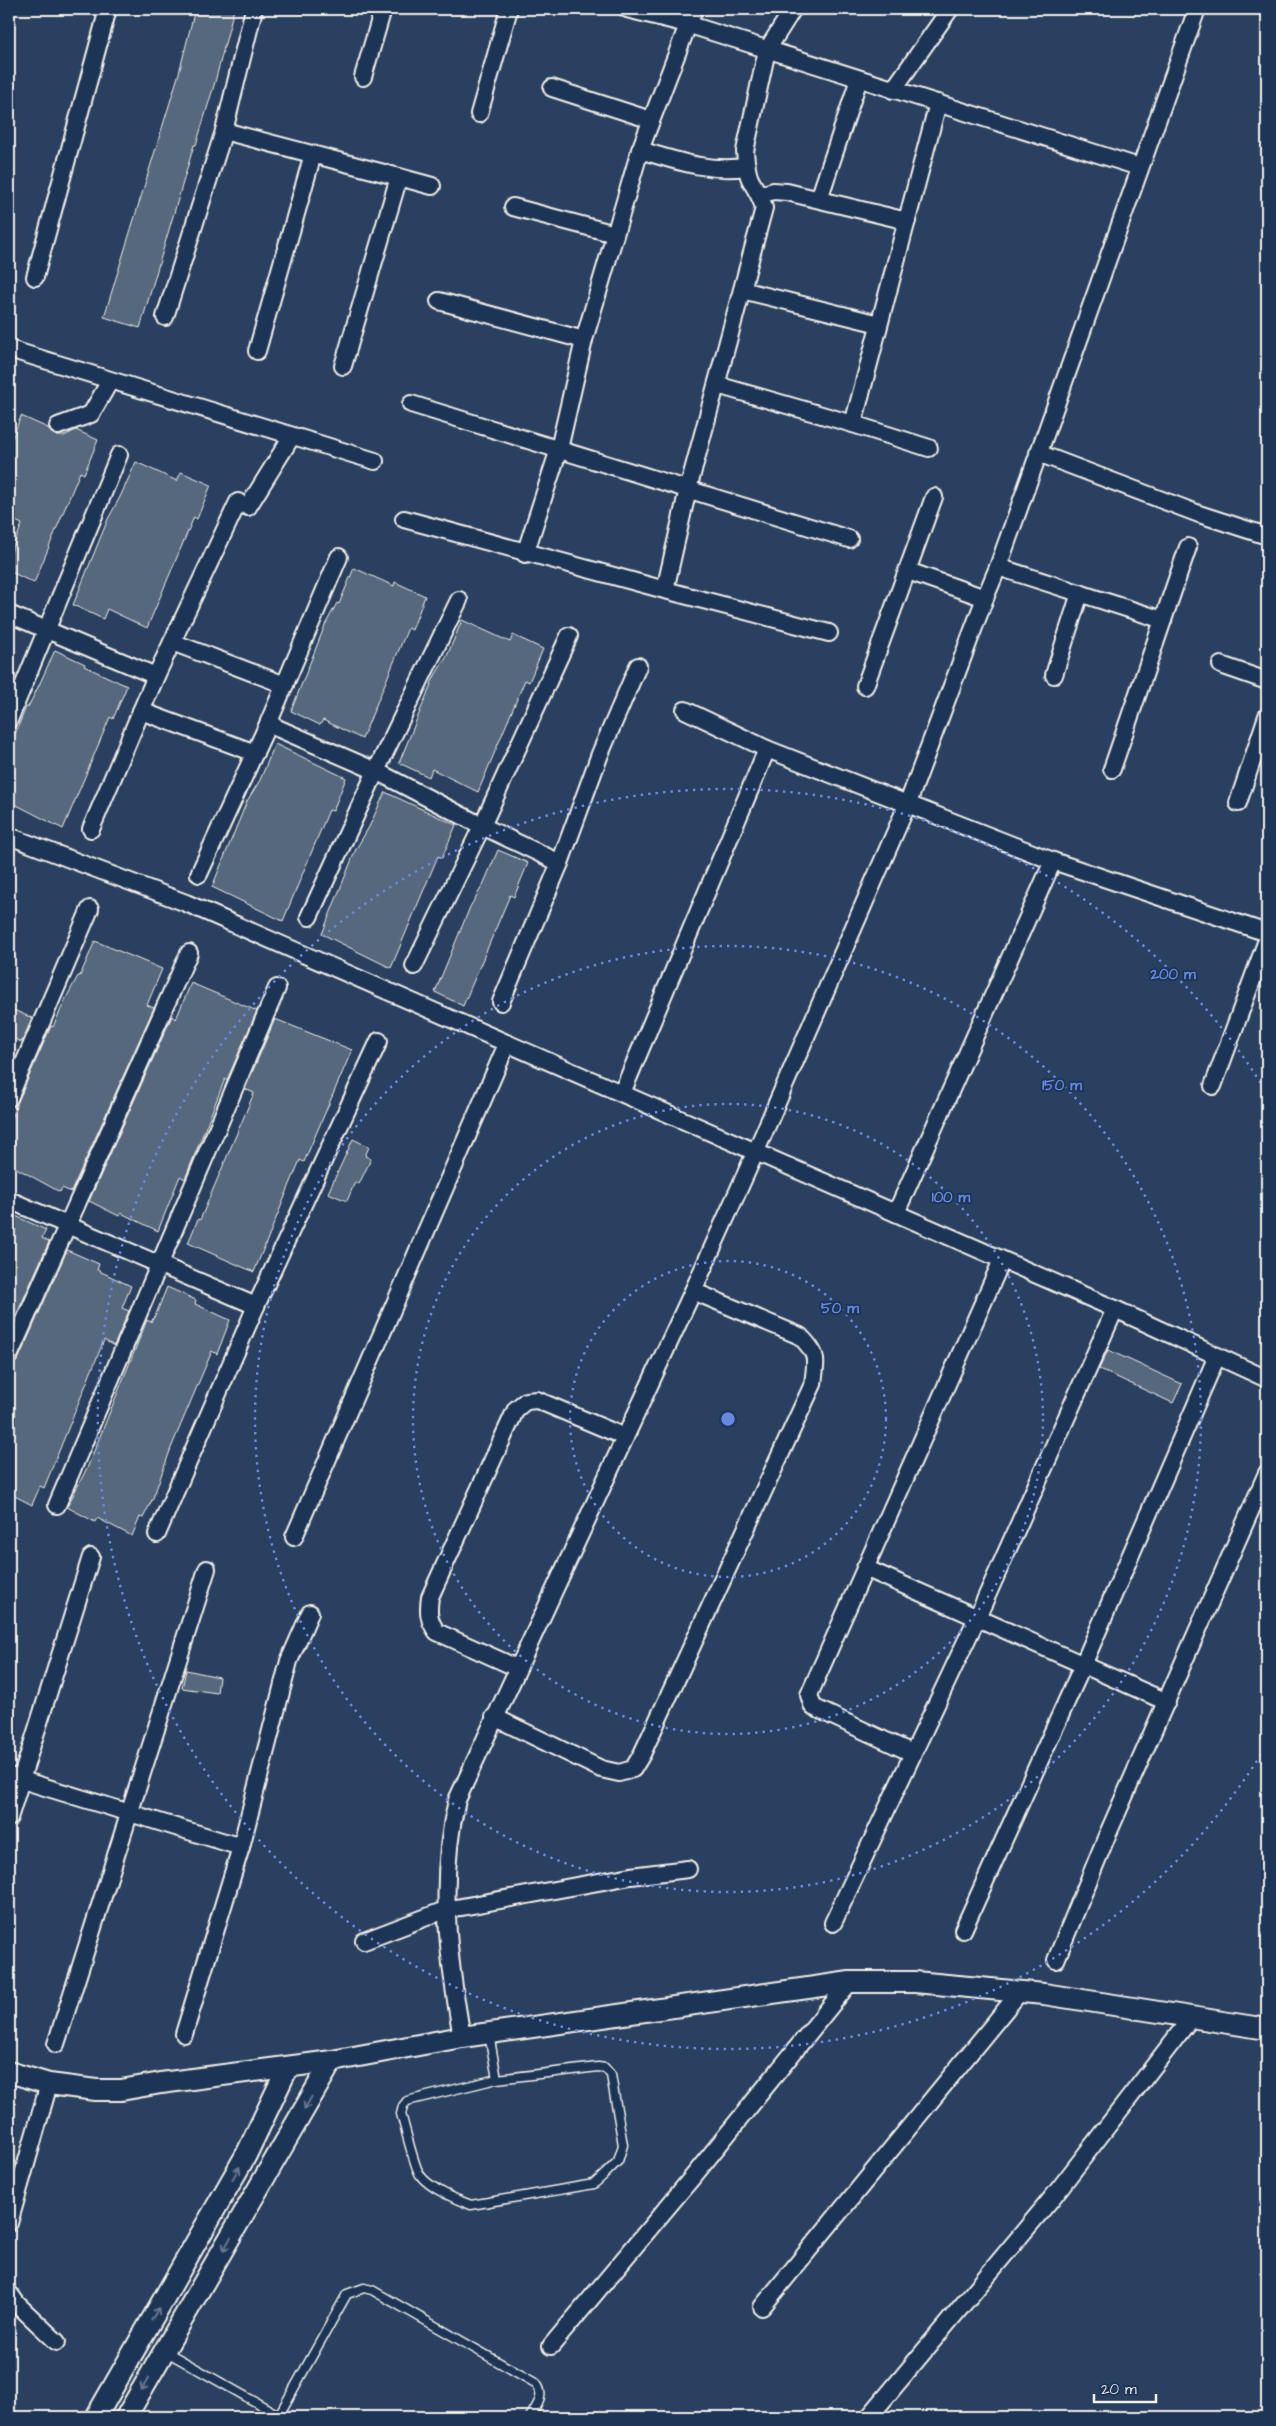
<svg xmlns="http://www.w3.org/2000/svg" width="1276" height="2426" font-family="'Architects Daughter',sans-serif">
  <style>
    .building { fill: #56677d; stroke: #f4f1e8 }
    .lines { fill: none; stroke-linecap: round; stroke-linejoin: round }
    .service-casing { stroke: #f4f1e8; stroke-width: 11 }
    .minor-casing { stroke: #f4f1e8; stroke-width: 20 }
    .tertiary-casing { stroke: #f4f1e8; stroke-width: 24 }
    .service { stroke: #1d3557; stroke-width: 8 }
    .minor { stroke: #1d3557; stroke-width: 16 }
    .tertiary { stroke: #1d3557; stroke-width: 20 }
    .oneway { stroke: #68778a }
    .ring { fill: none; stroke: #6887de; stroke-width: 2.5; stroke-dasharray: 2.5 5 }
    .centre { fill: #6887de; stroke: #1d3557; stroke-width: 2.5 }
    .ring-label { font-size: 15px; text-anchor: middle; font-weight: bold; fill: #6887de; stroke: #1d3557; stroke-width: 4; stroke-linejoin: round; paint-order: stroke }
  </style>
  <rect width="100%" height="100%" fill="#2a4060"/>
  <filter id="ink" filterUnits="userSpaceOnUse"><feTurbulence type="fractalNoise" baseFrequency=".02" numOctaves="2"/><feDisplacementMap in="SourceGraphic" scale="10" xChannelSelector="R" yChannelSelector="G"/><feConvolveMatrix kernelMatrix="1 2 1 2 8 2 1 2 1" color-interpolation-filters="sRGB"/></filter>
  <g filter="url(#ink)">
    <!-- building -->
    <g class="building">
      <path d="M195,9H234L215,82L196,145H194L140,328L104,317L179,73Z"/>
      <path d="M21,416L48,428L56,436H64L76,430L98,440L84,474L80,472L34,583L9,571V557L22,524L9,518V446Z"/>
      <path d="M136,462L177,481L181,472L211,485L197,519L194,517L147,628L107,609L103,619L73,605L108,519L120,497Z"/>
      <path d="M354,568L394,586L395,582L425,596L412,630L408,628L362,739L323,720L320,725L291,711L325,625L337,603L339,604Z"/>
      <path d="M462,620L510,642L513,635L543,649L529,682L525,680L478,792L432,769L429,777L399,763L434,677L447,656Z"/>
      <path d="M55,650L85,664L84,666L127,686L113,719L110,717L63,829L9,801V749L26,707H28L39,685Z"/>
      <path d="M275,744L346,778L333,811L329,810L283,921L212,887L247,801L260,780Z"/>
      <path d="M385,792L456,825L442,858L438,856L391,968L322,934L356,849L369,827Z"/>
      <path d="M498,850L528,863L514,897L510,895L463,1006L435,992L470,907L483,885Z"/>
      <path d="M95,941L162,969L147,1005L154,1008L71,1192L62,1188L60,1192L9,1164V1122L51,1026L53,1027L66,998L78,976H80Z"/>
      <path d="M191,983L257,1011L227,1080L225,1079L185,1179L180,1176L158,1231L121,1213L119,1216L89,1201L172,1016L176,1019Z"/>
      <path d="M9,1008L32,1018L22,1042L9,1037Z"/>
      <path d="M275,1019L352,1050L304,1162L300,1160L254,1272L188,1243L198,1219L200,1220L254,1093L245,1089Z"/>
      <path d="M353,1139L369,1147L365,1156L371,1159L359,1184L355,1182L347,1201L328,1193Z"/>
      <path d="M9,1213L46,1230L42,1238L49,1242L9,1332Z"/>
      <path d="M67,1250L99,1264L97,1270L131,1286L122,1308L129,1311L114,1346L104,1340L44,1488L40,1486L32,1505L9,1493V1366L14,1364L18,1360Z"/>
      <path d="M167,1287L196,1300L195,1304L230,1320L217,1354L212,1351L171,1448L153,1498L143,1518L140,1517L132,1536L97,1518L95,1522L67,1507L88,1466L147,1320L151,1322L156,1314Z"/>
      <path d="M1108,1350L1182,1384L1173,1403L1099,1369Z"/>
      <path d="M186,1670L219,1677L217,1693L182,1688Z"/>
    </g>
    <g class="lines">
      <defs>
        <g id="service">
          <path d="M489,2034L497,2079L598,2067L605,2068L611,2075L623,2145L618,2161L605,2174L594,2184L471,2205C457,2200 429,2188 420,2175C414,2166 405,2127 401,2114L403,2106L407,2101L497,2079"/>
          <path d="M165,2351L282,2417"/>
          <path d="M279,2415L347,2294L364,2288L372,2290L537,2384C545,2397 537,2405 530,2417"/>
        </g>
        <g id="minor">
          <path d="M254,9L224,131L399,177L343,366"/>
          <path d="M627,9L687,24L1139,167"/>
          <path d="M363,77L383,9"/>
          <path d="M552,88L651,120"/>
          <path d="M893,90L950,9"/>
          <path d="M479,114L509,9"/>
          <path d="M640,150C677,161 707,172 746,167"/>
          <path d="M399,177L432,186"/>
          <path d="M761,195L773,191L787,192L907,221"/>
          <path d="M819,199L859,79"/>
          <path d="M513,207L615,234"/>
          <path d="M35,277L108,9"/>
          <path d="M742,290L879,324"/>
          <path d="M439,301L584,340"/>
          <path d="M165,317L224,131"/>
          <path d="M9,349L375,461"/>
          <path d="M257,351L313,154"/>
          <path d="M717,385L853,424L938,103"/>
          <path d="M411,404L849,539"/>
          <path d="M853,424L929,448"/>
          <path d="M58,426L91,414L110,381"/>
          <path d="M1038,453L1199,514L1267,536"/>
          <path d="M248,507L292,436"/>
          <path d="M404,519L665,590L688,489L764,208C761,196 755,189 750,179C746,170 746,160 745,151L767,50L793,9"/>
          <path d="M525,554L559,449L584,340L640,150L694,9"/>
          <path d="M998,567L1163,620"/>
          <path d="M908,571L985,598"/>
          <path d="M665,590L829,633"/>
          <path d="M9,614L156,676"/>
          <path d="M172,642L285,685"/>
          <path d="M1221,665L1267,681"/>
          <path d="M1054,675L1080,593"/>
          <path d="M865,686L934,497"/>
          <path d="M685,710L767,749"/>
          <path d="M141,711L255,753"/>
          <path d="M9,720L119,455"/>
          <path d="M268,724L339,557"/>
          <path d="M1112,769L1188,547"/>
          <path d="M1238,803L1267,716"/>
          <path d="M91,829L156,676L238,502"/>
          <path d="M9,836L186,903L1115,1309L1267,1379"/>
          <path d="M1053,861L1267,933"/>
          <path d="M199,874L268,724L376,771L482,826L560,863"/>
          <path d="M309,917L376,771L459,600"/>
          <path d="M414,966L482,826L569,636"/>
          <path d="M501,1002L560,863L600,754L638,666"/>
          <path d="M1213,1086L1267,940"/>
          <path d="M622,1093L767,749L1053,861L896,1213"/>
          <path d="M9,1098L90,909"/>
          <path d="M9,1200L256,1306"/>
          <path d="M9,1356L189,953"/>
          <path d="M57,1505L277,988"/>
          <path d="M157,1534L256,1306L379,1041"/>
          <path d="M294,1537L507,1044"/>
          <path d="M865,1568L1167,1702"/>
          <path d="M517,1668L437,1632C428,1620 428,1611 430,1597L516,1409L526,1401L537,1400L625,1437"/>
          <path d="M494,1717L601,1769L619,1773L633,1769L642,1754L813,1384C816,1359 819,1355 800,1336L693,1291"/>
          <path d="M912,1753L813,1707L809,1695L1002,1260"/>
          <path d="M9,1776L241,1847"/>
          <path d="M9,1818L91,1557"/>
          <path d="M833,1923L977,1618L1115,1309"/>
          <path d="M963,1930L1083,1665L1217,1356"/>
          <path d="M364,1941L445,1910L631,1876L688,1869"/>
          <path d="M1056,1960L1106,1838L1267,1473"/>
          <path d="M184,2034L241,1847L289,1661L310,1613"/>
          <path d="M462,2037C448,1958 438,1880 457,1800L693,1291L756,1151L908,803L985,598L998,567L1197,9"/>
          <path d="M56,2044L207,1569"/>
          <path d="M9,2223L49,2084"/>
          <path d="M9,2293L17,2304L57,2342"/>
          <path d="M762,2307L1019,1993"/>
          <path d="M551,2346L696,2173L850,1982"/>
          <path d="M869,2417L1052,2198L1191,2018"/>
        </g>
        <g id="tertiary">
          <path d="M9,2072L49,2084L96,2090H121L161,2083L332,2061L462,2037L850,1982H915L1044,1994L1267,2029"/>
          <path d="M96,2417L246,2155L288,2067"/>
          <path d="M126,2417L332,2061"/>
        </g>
      </defs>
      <!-- service casing -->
      <use href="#service" class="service-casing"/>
      <!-- minor casing -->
      <use href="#minor" class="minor-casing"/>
      <!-- tertiary casing -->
      <use href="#tertiary" class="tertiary-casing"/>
      <!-- service -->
      <use href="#service" class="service"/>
      <!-- minor -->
      <use href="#minor" class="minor"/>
      <!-- tertiary -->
      <use href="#tertiary" class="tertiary"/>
    </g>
    <!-- one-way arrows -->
    <defs><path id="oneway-shaft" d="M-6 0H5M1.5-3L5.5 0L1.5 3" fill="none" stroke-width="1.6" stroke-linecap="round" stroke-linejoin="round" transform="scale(1.25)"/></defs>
    <g class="oneway">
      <use href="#oneway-shaft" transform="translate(308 2103) rotate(120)"/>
      <use href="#oneway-shaft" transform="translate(236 2173) rotate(-60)"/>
      <use href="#oneway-shaft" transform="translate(227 2244) rotate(120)"/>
      <use href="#oneway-shaft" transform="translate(155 2314) rotate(-60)"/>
      <use href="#oneway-shaft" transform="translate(145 2384) rotate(120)"/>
    </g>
  </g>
  <!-- distance rings -->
  <g class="ring">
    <circle cx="728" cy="1419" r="158"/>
    <circle cx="728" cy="1419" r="315"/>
    <circle cx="728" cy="1419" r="473"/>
    <path d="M1265 1748A630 630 0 1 1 1265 1090"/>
  </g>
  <circle cx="728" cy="1419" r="8" class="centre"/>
  <g class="ring-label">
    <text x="1173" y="979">200 m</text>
    <text x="1062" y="1090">150 m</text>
    <text x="951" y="1202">100 m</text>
    <text x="840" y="1313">50 m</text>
  </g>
  <!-- margin -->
  <rect width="1276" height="2426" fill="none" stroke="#1d3557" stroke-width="30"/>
  <rect x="15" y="15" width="1246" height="2396" fill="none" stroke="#f4f1e8" stroke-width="2" filter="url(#ink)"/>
  <!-- scale -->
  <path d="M1094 2394v8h62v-8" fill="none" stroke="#f4f1e8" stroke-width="2.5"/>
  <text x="1101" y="2394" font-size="15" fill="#f4f1e8" stroke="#1d3557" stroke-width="4" paint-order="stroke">20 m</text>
</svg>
